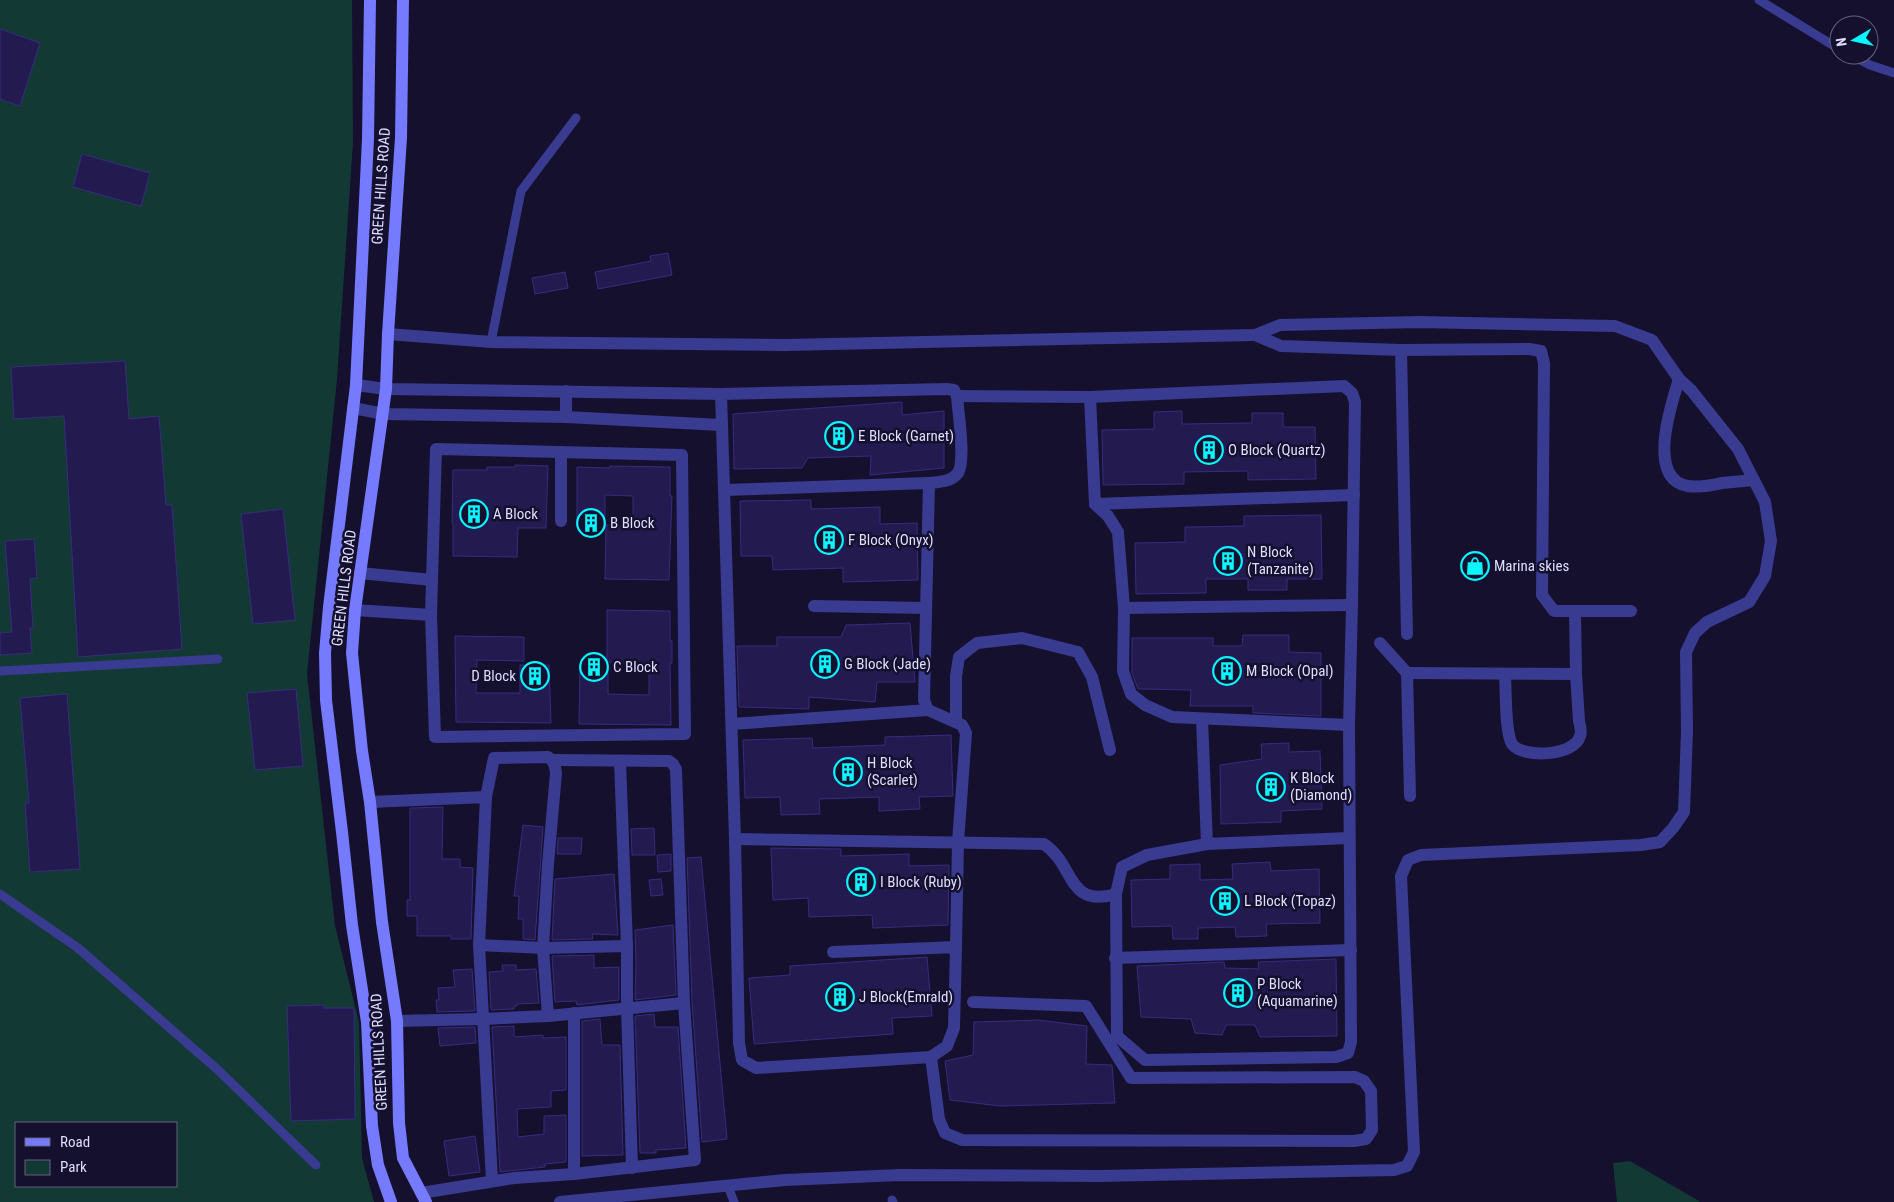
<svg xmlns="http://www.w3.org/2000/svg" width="1894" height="1202" font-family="'Roboto Condensed',sans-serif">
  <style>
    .green { fill: #133935; fill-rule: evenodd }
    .building { fill: #231b50; stroke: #372c7e }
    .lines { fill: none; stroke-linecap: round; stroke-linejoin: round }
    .lane { stroke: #393b90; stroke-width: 9 }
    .street { stroke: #393b90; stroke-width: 12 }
    .secondary { stroke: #757aff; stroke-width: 12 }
    .labels { text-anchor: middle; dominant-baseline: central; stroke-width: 5; stroke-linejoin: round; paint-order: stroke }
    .street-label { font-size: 15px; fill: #dfdeff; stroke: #14102e }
    .poi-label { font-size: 15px; fill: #dfdeff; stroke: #14102e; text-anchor: start }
  </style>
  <rect width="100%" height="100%" fill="#14102e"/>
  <!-- green -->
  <g class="green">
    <path d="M0,0H352L353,142L337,379L307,674L335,926L359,1022L362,1158L374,1202H0ZM16,1123H176V1186H16Z"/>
    <path d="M1630,1161L1699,1201L1700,1202H1617L1613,1163Z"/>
  </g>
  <!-- building -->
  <g class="building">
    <path d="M0,29L40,43L20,106L0,99Z"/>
    <path d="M82,154L150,173L141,206L73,187Z"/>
    <path d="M668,253L672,275L598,289L595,272L651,261L650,256Z"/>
    <path d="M565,272L568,288L535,294L532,278Z"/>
    <path d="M125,361L129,419L159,416L166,505H172L182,649L78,657L64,416L14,419L11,367Z"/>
    <path d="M902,402V415L944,411V468L870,475L871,456L808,458L802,468L734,469L733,414Z"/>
    <path d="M1182,411V424L1252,423V413H1283V427H1315L1316,479L1248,480V471L1184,472V484L1103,485L1102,430L1154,429V412Z"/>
    <path d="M515,465L548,466L546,528H518L517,557L453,556V523H452L453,470H487V467H515Z"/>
    <path d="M610,466L670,467V496H672L669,580L605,579L606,525L633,526V496L605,495V528L577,527V467L610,468Z"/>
    <path d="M811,500V509L880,507V524L917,523L918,580L843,582V568L773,570L772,556H741L740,501Z"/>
    <path d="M283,509L295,620L253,624L241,514Z"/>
    <path d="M1321,515L1322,579H1287V590H1248V579H1206V593L1136,594L1135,543L1185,542V527L1244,526V516Z"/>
    <path d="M34,539L37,578L30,579L33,628H30L32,653L0,655V633L12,632L5,541Z"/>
    <path d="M607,610L670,611V641H672V663H670L671,725L579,724L580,665H608V694L649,695V669H638V663L607,662Z"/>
    <path d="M910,623L915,682H877L875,702L809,697V709L739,707L737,646H777V637H841L846,625Z"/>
    <path d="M1243,635H1289V652L1321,653V716L1253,713V706H1190L1191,690L1138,689L1132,673V638H1213V646H1242Z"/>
    <path d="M455,636L524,637V661L477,660L476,693H520V665H549L551,723L456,722Z"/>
    <path d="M296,689L303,766L255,770L247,693Z"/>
    <path d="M67,694L80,869L30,872L25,803H29L20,698Z"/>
    <path d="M951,735L953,796L919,797L920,809L879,811V797L819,799L820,814L781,815L780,797L745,798L743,740L812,738L813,748L885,745V737Z"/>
    <path d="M1289,743V752L1320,751L1322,809L1281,811V822L1221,824L1220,765L1262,759L1261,744Z"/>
    <path d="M443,807L442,859H460V867L473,868L471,939H451V936H417V916H407V900H410V808Z"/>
    <path d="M523,825L543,827L535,940L523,939V919H518L519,896H514Z"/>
    <path d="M654,828L655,855H632L631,829Z"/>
    <path d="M558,838H582L581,854H557Z"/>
    <path d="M771,848L841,849V856L909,854V866L949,865L948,925L873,928L872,915L809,917L808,898L773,900Z"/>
    <path d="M671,854V871L658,872L657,855Z"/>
    <path d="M701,857L727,1139L702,1142L692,1002L687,858Z"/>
    <path d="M1270,862L1271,871L1319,869L1320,923L1266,924L1267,936L1236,937L1235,927L1198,928V939H1173L1172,926L1132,927L1131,880L1170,879V865L1200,864V880L1233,879L1232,864Z"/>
    <path d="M614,874L618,935L592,934L593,939L552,940L555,879Z"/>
    <path d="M661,879L663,895L651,896L649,880Z"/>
    <path d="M673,925L676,995L635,1000L636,965L635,930Z"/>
    <path d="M594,955V968L619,967V1000L577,1005L576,1001L555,1002L552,956Z"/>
    <path d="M927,957L932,1016L892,1018L893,1034L754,1044L749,978L790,975V966Z"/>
    <path d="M1336,959L1337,1036L1260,1037L1255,1025H1226L1222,1035L1195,1033L1191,1019L1141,1017L1137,966L1224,962L1225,968L1259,969L1258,962Z"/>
    <path d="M502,965H516V970L536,969L539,1003L517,1004V1006H514V1009L491,1010L489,972L503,971Z"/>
    <path d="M472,969L475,1011L437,1012L436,1000H439L438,988L455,987L453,970Z"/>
    <path d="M324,1005V1008H354L355,1119L291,1121L287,1006Z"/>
    <path d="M654,1014L655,1027H678L686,1148L656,1150V1153H640L635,1016Z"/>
    <path d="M600,1019L602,1045H620L623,1155L582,1156V1021Z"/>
    <path d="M1038,1020L1087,1026L1086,1064L1112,1065L1115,1103L1000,1106L950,1100L945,1061L973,1055L974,1022Z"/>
    <path d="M514,1026V1037L543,1035V1038L566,1037V1090L551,1091V1107L517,1109L518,1137L544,1134V1116L566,1115V1162L545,1164V1167L500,1172L492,1027Z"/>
    <path d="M475,1027L476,1043L440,1046L438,1028Z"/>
    <path d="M475,1136L480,1172L449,1176L444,1141Z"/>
  </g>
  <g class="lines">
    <!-- lane -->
    <g class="lane">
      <path d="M1759,0L1839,49"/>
      <path d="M1851,55L1870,65L1894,73"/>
      <path d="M491,342L521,191L576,118"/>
      <path d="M0,671L218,659"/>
      <path d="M0,894L78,948L218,1070L316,1165"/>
      <path d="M728,1186L734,1202"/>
      <path d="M892,1200L893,1202"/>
    </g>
    <!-- street -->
    <g class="street">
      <path d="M388,334L491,342L785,345L1255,335L1280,325L1420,322L1615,326L1652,340L1679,379L1691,390L1738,449L1765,502L1771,541L1765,576L1749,602L1707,622L1695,633L1686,652L1687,731L1684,812L1673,828L1660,842L1641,845L1421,855L1408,860L1401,876L1414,1152L1407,1166L1394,1170L1100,1176L900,1175L785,1180L560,1202"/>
      <path d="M1255,335L1281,346L1401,350L1407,634"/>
      <path d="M1401,350L1529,349L1541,351L1544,363L1542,595L1554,611H1631"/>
      <path d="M1679,379C1671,405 1646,479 1688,486C1700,488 1711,485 1722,483C1733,482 1743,481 1754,480"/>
      <path d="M356,385L386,389L721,394"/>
      <path d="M566,391V417"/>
      <path d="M957,396L1090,397L1344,386L1352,393L1355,402L1352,605L1349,725L1351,1042L1348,1053L1336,1057L1145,1060L1117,1036L1116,894"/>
      <path d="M1090,397L1095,504L1108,516L1118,532L1124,608L1123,671L1131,694L1145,705L1172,717L1349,725"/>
      <path d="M353,408L384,414L566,417L721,425"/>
      <path d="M561,453V521"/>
      <path d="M724,490L929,483"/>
      <path d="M1095,504L1354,495"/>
      <path d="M814,606L926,608"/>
      <path d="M1124,608L1352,605"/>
      <path d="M355,610L431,615L435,737L685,734L682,455L436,449L432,580L360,573"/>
      <path d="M431,615L432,580"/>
      <path d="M1380,643L1407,673L1410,796"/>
      <path d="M1407,673L1576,674L1575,611"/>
      <path d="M1505,675C1506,690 1505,733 1512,744C1523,759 1575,756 1580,736C1582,732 1580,725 1579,721C1578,705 1577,690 1576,674"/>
      <path d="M1202,719L1207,844"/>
      <path d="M956,722V676L959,657L977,643L1022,638L1078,652L1092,677L1110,750"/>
      <path d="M732,724L928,710"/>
      <path d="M620,761L627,946"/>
      <path d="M486,797L494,758L548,757C554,761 555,765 556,773L548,864L543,948L548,1016"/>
      <path d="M370,802L486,797L479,945L492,1180"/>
      <path d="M735,839L1044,844C1076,866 1066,908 1116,894L1122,867L1147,855L1207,844L1349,838"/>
      <path d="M479,945L543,948L627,946V1008L632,1168"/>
      <path d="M833,952L956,947L958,842L966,733L962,725L928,710L924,700L929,483C939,482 951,482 958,473C966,460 958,412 957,396L954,390L947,389L721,394L735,839L739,1043L742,1060L756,1068L931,1057L947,1046L954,1028L956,947"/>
      <path d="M1115,958L1351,950"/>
      <path d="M397,1021L482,1019L548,1016L684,1003"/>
      <path d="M931,1057L939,1119L945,1133L962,1140L1354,1141L1366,1139L1372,1130L1371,1091L1364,1081L1355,1077L1131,1078L1086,1006L973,1002"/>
      <path d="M574,1174V1013"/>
      <path d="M421,1193L514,1178L574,1174L695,1160L684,1003L676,769L673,764L669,761L553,760"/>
    </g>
    <!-- secondary -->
    <g class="secondary">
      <path d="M370,0L368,139L356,385L329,607L325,653L326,700L342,832L352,925L367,1022L372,1126L378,1165L391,1202"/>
      <path d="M403,0L401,138L388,334L386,389L355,610L352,653L362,751L370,802L382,922L397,1021L399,1123L403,1158L426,1202"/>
    </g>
  </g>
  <!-- icons -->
  <defs>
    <symbol id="building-ring" viewBox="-11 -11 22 22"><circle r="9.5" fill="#14102e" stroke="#0af6ff" stroke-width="1.5"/><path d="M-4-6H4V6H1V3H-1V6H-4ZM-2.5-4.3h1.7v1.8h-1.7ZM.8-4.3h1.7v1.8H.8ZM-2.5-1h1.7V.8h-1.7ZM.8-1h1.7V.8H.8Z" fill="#0af6ff"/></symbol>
    <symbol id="shop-ring" viewBox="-11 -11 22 22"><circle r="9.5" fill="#14102e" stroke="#0af6ff" stroke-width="1.5"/><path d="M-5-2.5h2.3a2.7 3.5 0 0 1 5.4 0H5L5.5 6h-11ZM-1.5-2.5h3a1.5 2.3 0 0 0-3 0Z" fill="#0af6ff"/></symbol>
  </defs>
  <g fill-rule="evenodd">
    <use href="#building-ring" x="823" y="420" width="32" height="32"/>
    <use href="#building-ring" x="1193" y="434" width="32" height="32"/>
    <use href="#building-ring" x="458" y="498" width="32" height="32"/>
    <use href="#building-ring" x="575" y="507" width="32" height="32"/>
    <use href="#building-ring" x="813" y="524" width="32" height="32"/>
    <use href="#building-ring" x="1212" y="545" width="32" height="32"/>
    <use href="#shop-ring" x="1459" y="550" width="32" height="32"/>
    <use href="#building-ring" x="809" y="648" width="32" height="32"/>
    <use href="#building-ring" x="578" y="651" width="32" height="32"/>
    <use href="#building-ring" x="1211" y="655" width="32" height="32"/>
    <use href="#building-ring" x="519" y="660" width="32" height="32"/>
    <use href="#building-ring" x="832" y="756" width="32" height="32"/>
    <use href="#building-ring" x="1255" y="771" width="32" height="32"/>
    <use href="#building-ring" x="845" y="866" width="32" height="32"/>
    <use href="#building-ring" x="1209" y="885" width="32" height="32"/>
    <use href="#building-ring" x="1222" y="977" width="32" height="32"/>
    <use href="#building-ring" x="824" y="981" width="32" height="32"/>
  </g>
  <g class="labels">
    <!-- street labels -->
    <g class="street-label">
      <text transform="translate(381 186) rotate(-86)">GREEN HILLS ROAD</text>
      <text transform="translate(344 588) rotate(-83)">GREEN HILLS ROAD</text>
      <text transform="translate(379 1052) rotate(-93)">GREEN HILLS ROAD</text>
    </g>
    <!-- poi labels -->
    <g class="poi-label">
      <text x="858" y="436">E Block (Garnet)</text>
      <text x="1228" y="450">O Block (Quartz)</text>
      <text x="493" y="514">A Block</text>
      <text x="610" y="523">B Block</text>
      <text x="848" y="540">F Block (Onyx)</text>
      <text x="1247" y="552">N Block<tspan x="1247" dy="17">(Tanzanite)</tspan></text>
      <text x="1494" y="566">Marina skies</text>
      <text x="844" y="664">G Block (Jade)</text>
      <text x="613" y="667">C Block</text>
      <text x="1246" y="671">M Block (Opal)</text>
      <text x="516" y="676" text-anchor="end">D Block</text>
      <text x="867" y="763">H Block<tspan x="867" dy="17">(Scarlet)</tspan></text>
      <text x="1290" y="778">K Block<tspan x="1290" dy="17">(Diamond)</tspan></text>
      <text x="880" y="882">I Block (Ruby)</text>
      <text x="1244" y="901">L Block (Topaz)</text>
      <text x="1257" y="984">P Block<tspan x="1257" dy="17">(Aquamarine)</tspan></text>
      <text x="859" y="997">J Block(Emrald)</text>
    </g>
  </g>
  <!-- legend -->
  <rect x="15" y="1122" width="162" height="65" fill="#14102e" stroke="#656282"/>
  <rect x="25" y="1138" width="25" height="8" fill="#757aff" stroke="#656282"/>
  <text x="60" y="1147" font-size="15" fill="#dfdeff">Road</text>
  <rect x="25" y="1160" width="25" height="15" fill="#133935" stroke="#656282"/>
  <text x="60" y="1172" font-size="15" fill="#dfdeff">Park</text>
  <!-- north arrow -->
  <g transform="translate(1854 40) rotate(261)"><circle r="24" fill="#14102e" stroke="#656282"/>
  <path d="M0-4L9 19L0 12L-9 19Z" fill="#0af6ff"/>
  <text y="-8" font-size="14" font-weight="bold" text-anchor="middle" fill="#dfdeff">N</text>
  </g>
</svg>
